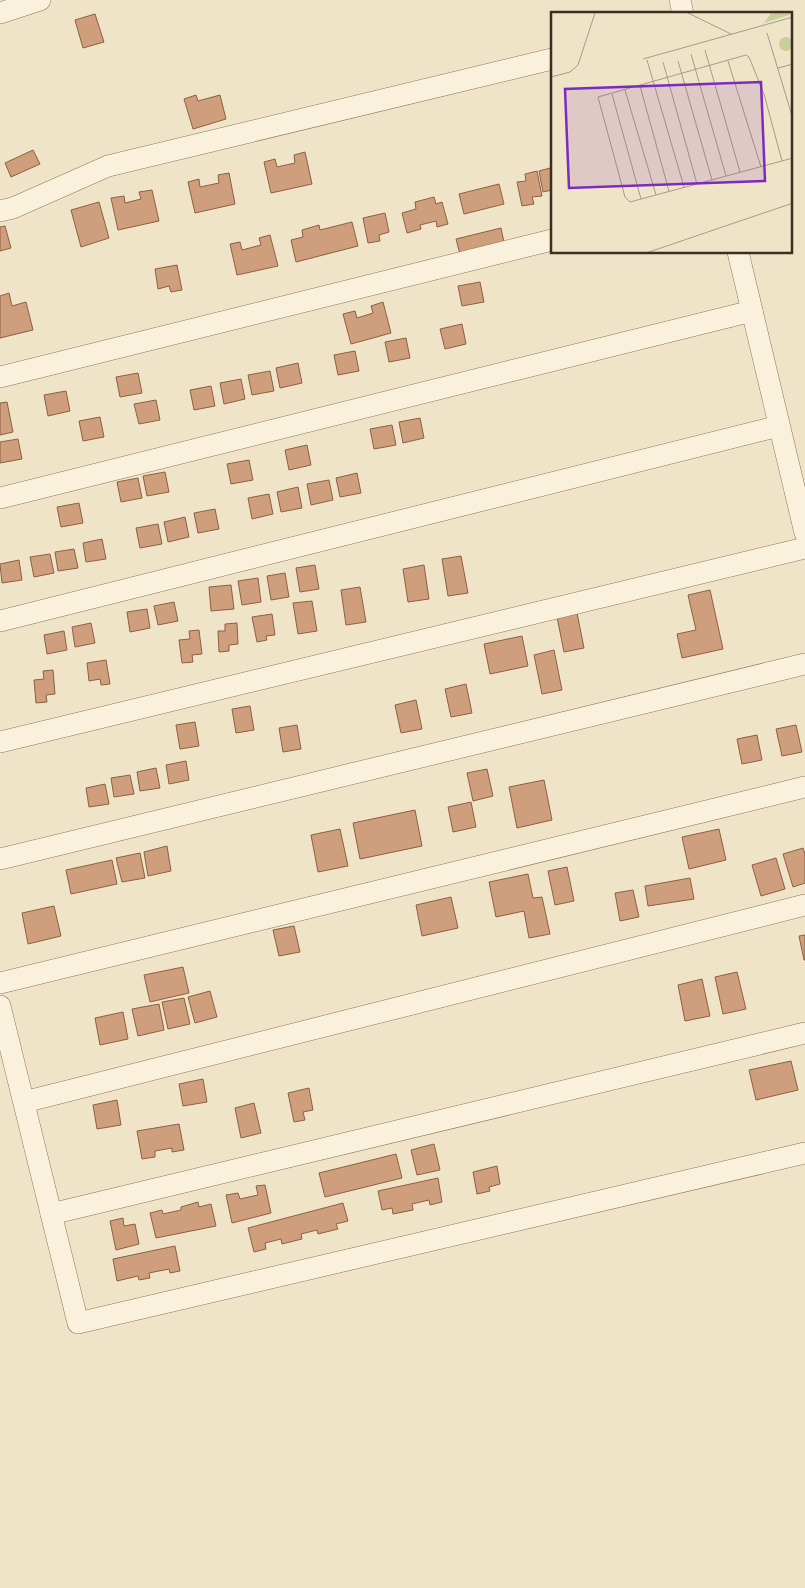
<svg xmlns="http://www.w3.org/2000/svg" width="805" height="1588" font-family="Spectral,serif">
  <style>
    .building { fill: #cf9f7d; stroke: #8d5f41 }
    .lines { fill: none; stroke-linecap: round; stroke-linejoin: round }
    .minor-casing { stroke: #8d765c; stroke-width: 22 }
    .minor { stroke: #faf1dc; stroke-width: 21 }
    .inset-road { fill: none; stroke: #a89b85; stroke-width: 1 }
    .view { fill: #7b2cbf; fill-opacity: 0.15; stroke: #7b2cbf; stroke-width: 2.5 }
    .inset-edge { fill: none; stroke: #3d2e20; stroke-width: 2.5 }
  </style>
  <rect width="100%" height="100%" fill="#f0e4c8"/>
  <!-- building -->
  <g class="building">
    <path d="M95,14L104,42L83,48L75,20Z"/>
    <path d="M196,95L198,101L220,95L226,119L193,129L184,99Z"/>
    <path d="M33,150L40,164L11,177L5,163Z"/>
    <path d="M305,152L312,184L271,193L264,162L275,159L277,167L295,163L294,155Z"/>
    <path d="M550,168L551,173H552V193V190L543,192L539,171Z"/>
    <path d="M537,171L542,196L532,197L534,204L522,206L517,182L526,181L525,174Z"/>
    <path d="M229,173L235,204L195,213L188,182L199,179L200,187L219,183L218,175Z"/>
    <path d="M499,184L504,204L464,214L459,194Z"/>
    <path d="M152,190L159,221L118,230L111,198L124,196L125,203L141,199L139,192Z"/>
    <path d="M434,197L436,204L442,202L448,224L437,227L436,221L420,225L421,229L407,233L402,213L416,209L415,202Z"/>
    <path d="M99,202L109,238L81,247L71,210Z"/>
    <path d="M385,213L389,232L379,235L380,241L368,243L363,218Z"/>
    <path d="M352,222L358,246L296,262L291,240L303,237L302,230L319,225L320,230Z"/>
    <path d="M5,226L11,248L0,251V227Z"/>
    <path d="M501,228L505,247L461,258L456,239Z"/>
    <path d="M270,235L278,266L237,275L230,244L240,242L242,250L261,245L259,238Z"/>
    <path d="M177,265L182,290L171,292L169,286L158,289L155,269Z"/>
    <path d="M480,282L484,302L462,306L458,286Z"/>
    <path d="M9,293L12,306L26,302L33,330L0,338V296Z"/>
    <path d="M383,302L391,333L351,344L343,314L355,311L357,318L373,313L371,306Z"/>
    <path d="M462,324L466,344L445,349L440,329Z"/>
    <path d="M406,338L410,358L389,362L385,342Z"/>
    <path d="M355,351L359,371L338,375L334,355Z"/>
    <path d="M298,363L302,383L280,388L276,368Z"/>
    <path d="M270,371L274,391L252,395L248,375Z"/>
    <path d="M138,373L142,393L120,397L116,377Z"/>
    <path d="M241,379L245,399L224,404L220,383Z"/>
    <path d="M211,386L215,406L194,410L190,390Z"/>
    <path d="M66,391L70,411L48,416L44,395Z"/>
    <path d="M156,400L160,420L139,424L134,404Z"/>
    <path d="M7,402L13,432L0,435V403Z"/>
    <path d="M100,417L104,437L83,441L79,421Z"/>
    <path d="M420,418L424,438L403,443L399,422Z"/>
    <path d="M392,425L396,445L374,449L370,429Z"/>
    <path d="M18,439L22,459L0,463V442Z"/>
    <path d="M307,445L311,465L289,470L285,450Z"/>
    <path d="M249,460L253,480L231,484L227,464Z"/>
    <path d="M165,472L169,492L147,496L143,476Z"/>
    <path d="M357,473L361,493L340,497L336,478Z"/>
    <path d="M138,478L142,498L121,502L117,482Z"/>
    <path d="M329,480L333,500L311,505L307,484Z"/>
    <path d="M298,487L302,508L281,512L277,492Z"/>
    <path d="M269,494L273,514L252,519L248,498Z"/>
    <path d="M79,503L83,523L61,527L57,507Z"/>
    <path d="M215,509L219,529L198,533L194,513Z"/>
    <path d="M185,517L189,537L168,542L164,522Z"/>
    <path d="M158,524L162,544L140,548L136,528Z"/>
    <path d="M102,539L106,559L86,562L83,543Z"/>
    <path d="M74,549L78,568L58,571L55,552Z"/>
    <path d="M50,554L54,573L34,577L30,557Z"/>
    <path d="M461,556L468,593L448,596L442,559Z"/>
    <path d="M19,560L22,580L2,583L0,564Z"/>
    <path d="M315,565L319,589L300,592L296,568Z"/>
    <path d="M424,565L429,599L408,602L403,569Z"/>
    <path d="M285,573L289,597L271,600L267,576Z"/>
    <path d="M258,578L261,602L242,605L238,581Z"/>
    <path d="M231,585L234,609L211,611L209,587Z"/>
    <path d="M360,587L366,622L346,625L341,590Z"/>
    <path d="M710,590L723,649L682,658L677,634L696,630L688,595Z"/>
    <path d="M312,601L317,631L298,634L293,603Z"/>
    <path d="M174,602L178,621L158,625L154,606Z"/>
    <path d="M147,609L150,628L130,632L127,612Z"/>
    <path d="M577,613L584,648L564,652L557,617Z"/>
    <path d="M272,614L275,635L266,636L267,640L257,642L252,617Z"/>
    <path d="M91,623L95,643L75,647L72,627Z"/>
    <path d="M237,623L238,644L229,645V651L219,652L218,631H225V624Z"/>
    <path d="M199,630L202,654L192,655L193,662L182,663L179,640L190,639L189,631Z"/>
    <path d="M64,631L67,650L47,654L44,635Z"/>
    <path d="M522,636L528,666L490,674L484,644Z"/>
    <path d="M554,650L562,690L542,694L534,655Z"/>
    <path d="M106,660L110,684L101,685L100,679L89,681L87,663Z"/>
    <path d="M53,670L55,694L46,695L47,702L36,703L34,680L44,679L43,671Z"/>
    <path d="M466,684L472,713L451,717L445,689Z"/>
    <path d="M416,700L422,729L401,733L395,705Z"/>
    <path d="M250,706L254,730L236,733L232,709Z"/>
    <path d="M195,722L199,746L180,749L176,725Z"/>
    <path d="M297,725L301,749L283,752L279,728Z"/>
    <path d="M796,725L802,752L782,756L776,729Z"/>
    <path d="M757,735L762,760L742,764L737,739Z"/>
    <path d="M186,761L189,780L169,784L166,765Z"/>
    <path d="M156,768L160,788L140,791L137,772Z"/>
    <path d="M487,769L493,796L473,801L467,773Z"/>
    <path d="M130,775L134,794L114,797L111,778Z"/>
    <path d="M544,780L552,820L517,828L509,787Z"/>
    <path d="M105,784L109,804L89,807L86,788Z"/>
    <path d="M471,802L476,827L453,832L448,807Z"/>
    <path d="M415,810L422,846L360,859L353,823Z"/>
    <path d="M340,829L348,866L318,872L311,835Z"/>
    <path d="M719,829L726,860L689,869L682,837Z"/>
    <path d="M167,846L171,871L148,876L144,852Z"/>
    <path d="M803,848L805,854V883L793,887L783,854Z"/>
    <path d="M140,853L145,878L122,882L116,858Z"/>
    <path d="M776,858L785,889L761,896L752,865Z"/>
    <path d="M112,860L117,884L71,894L66,870Z"/>
    <path d="M567,867L574,901L555,905L548,871Z"/>
    <path d="M528,874L533,898L542,897L550,934L529,938L524,911L496,917L489,882Z"/>
    <path d="M690,878L694,899L648,906L645,886Z"/>
    <path d="M633,890L639,917L620,921L615,893Z"/>
    <path d="M451,897L458,928L422,936L416,905Z"/>
    <path d="M54,906L61,936L28,944L22,913Z"/>
    <path d="M294,926L300,952L279,956L273,930Z"/>
    <path d="M805,935V960H804L799,936Z"/>
    <path d="M183,967L189,993L150,1002L144,975Z"/>
    <path d="M737,972L746,1009L723,1014L715,977Z"/>
    <path d="M702,979L710,1016L685,1021L678,985Z"/>
    <path d="M210,991L217,1017L195,1023L188,997Z"/>
    <path d="M184,998L190,1024L168,1029L162,1002Z"/>
    <path d="M159,1004L164,1030L138,1036L132,1009Z"/>
    <path d="M123,1012L128,1039L100,1045L95,1018Z"/>
    <path d="M791,1061L798,1090L756,1100L749,1070Z"/>
    <path d="M203,1079L207,1102L183,1106L179,1084Z"/>
    <path d="M309,1088L313,1110L303,1112L305,1120L294,1122L288,1093Z"/>
    <path d="M117,1100L121,1125L97,1129L93,1105Z"/>
    <path d="M254,1103L261,1133L241,1138L235,1108Z"/>
    <path d="M179,1124L184,1150L172,1152V1148L155,1151V1157L142,1159L137,1131Z"/>
    <path d="M434,1144L440,1170L417,1175L411,1150Z"/>
    <path d="M396,1154L402,1178L325,1197L319,1173Z"/>
    <path d="M497,1166L500,1184L489,1187L490,1191L477,1194L473,1172Z"/>
    <path d="M438,1178L442,1202L430,1205L429,1200L412,1204L413,1210L393,1214L392,1208L382,1210L378,1191Z"/>
    <path d="M265,1185L271,1213L232,1223L226,1195L238,1193L240,1199L258,1195L256,1186Z"/>
    <path d="M198,1202L199,1207L211,1204L216,1226L156,1238L150,1213L162,1210L163,1214L181,1210V1207Z"/>
    <path d="M343,1203L348,1221L336,1224L338,1229L318,1234L317,1230L301,1234L302,1239L282,1244L281,1239L265,1243L266,1249L254,1252L248,1228Z"/>
    <path d="M123,1218L124,1226L135,1224L139,1244L116,1250L110,1221Z"/>
    <path d="M175,1246L180,1271L170,1273L169,1269L149,1273L150,1278L139,1280L138,1276L117,1281L113,1259Z"/>
  </g>
  <g class="lines">
    <defs>
      <g id="minor">
        <path d="M680,0L683,14"/>
        <path d="M0,13L40,0"/>
        <path d="M0,211L13,208L108,166L552,59"/>
        <path d="M738,252L805,533"/>
        <path d="M0,377L552,240"/>
        <path d="M0,498L752,311"/>
        <path d="M0,621L779,426"/>
        <path d="M0,742L805,548"/>
        <path d="M0,859L805,664"/>
        <path d="M0,983L805,787"/>
        <path d="M0,1006L78,1323L805,1153"/>
        <path d="M24,1102L805,905"/>
        <path d="M51,1214L805,1033"/>
      </g>
    </defs>
    <!-- minor casing -->
    <use href="#minor" class="minor-casing"/>
    <!-- minor -->
    <use href="#minor" class="minor"/>
  </g>
  <!-- overview -->
  <g transform="translate(551 12)">
    <rect width="241" height="241" fill="#f0e4c8"/>
    <path d="M220,1H241V2L213,11ZM228 32a7 7 0 1 1 14 0a7 7 0 1 1-14 0Z" fill="#c9cf9b"/>
    <path class="inset-road" d="M137,1L180,22M216,21L242,107M154,38L189,160M140,42L175,164M92,47L242,5M96,48L133,175M127,49L161,168M177,49L210,155M112,50L146,172M227,56L242,52M0,65L19,60L27,53L44,1M89,74L118,179M74,78L105,183M61,82L90,187M231,149L213,82L198,45L195,43L47,85L74,185L79,190L242,146M95,241L242,191"/>
    <path class="view" d="M210,70L214,169L18,176L14,77Z"/>
    <rect width="241" height="241" class="inset-edge"/>
  </g>
</svg>
